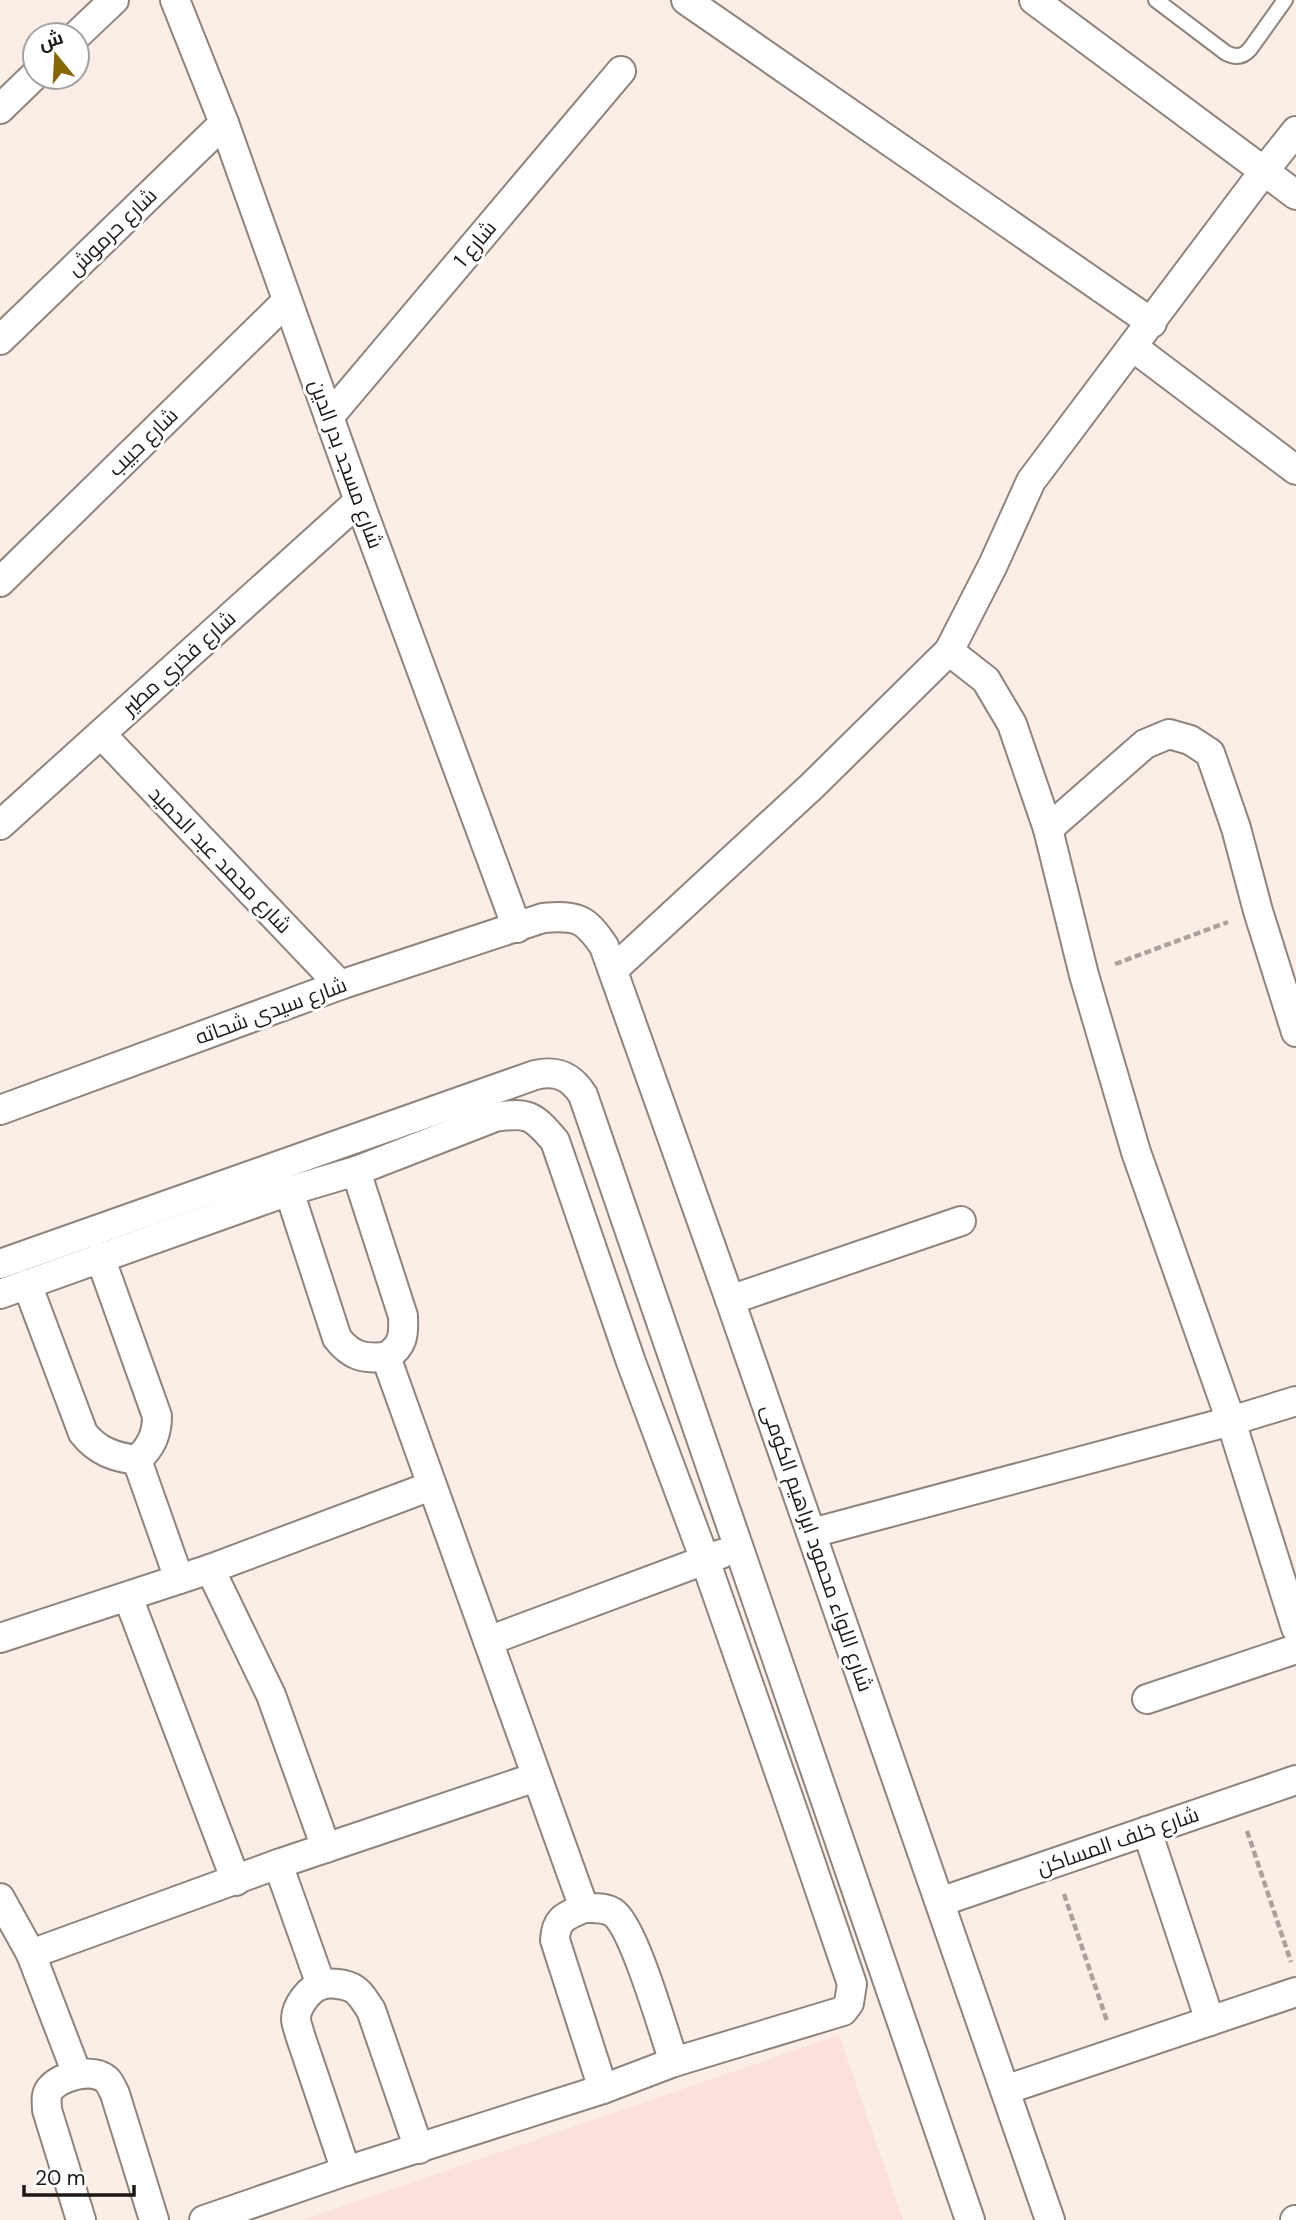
<svg xmlns="http://www.w3.org/2000/svg" width="1296" height="2220" font-family="'DM Sans',Cairo,sans-serif">
  <style>
    .industrial { fill: #fbe0db }
    .lines { fill: none; stroke-linecap: round; stroke-linejoin: round }
    .service-casing { stroke: #8f847c; stroke-width: 18 }
    .minor-casing { stroke: #8f847c; stroke-width: 32 }
    .path { stroke: #aba19b; stroke-width: 4.5; stroke-dasharray: 7 3.5; stroke-linecap: butt }
    .service { stroke: #fff; stroke-width: 14 }
    .minor { stroke: #fff; stroke-width: 28 }
    .labels { text-anchor: middle; dominant-baseline: central; stroke-width: 6; stroke-linejoin: round; paint-order: stroke }
    .street-label { font-size: 21px; fill: #1d1815; stroke: #fff }
  </style>
  <rect width="100%" height="100%" fill="#fbeee6"/>
  <!-- industrial -->
  <path class="industrial" d="M839,2035L903,2220H303Z"/>
  <g class="lines">
    <defs>
      <path id="service" d="M1156,0L1226,53C1236,58 1243,57 1250,49L1285,0"/>
      <g id="minor">
        <path d="M175,0L224,123L359,501L517,928"/>
        <path d="M686,0L1152,323"/>
        <path d="M1034,0L1296,195"/>
        <path d="M77,35L114,0"/>
        <path d="M0,109L35,75"/>
        <path d="M0,340L224,123"/>
        <path d="M1133,347L1296,470"/>
        <path d="M329,417L621,71"/>
        <path d="M0,582L287,301"/>
        <path d="M949,651L986,680L1012,724L1048,829L1084,975L1136,1152L1231,1421L1296,1628"/>
        <path d="M101,734L340,985"/>
        <path d="M0,825L359,501"/>
        <path d="M1048,829L1145,744L1169,734L1190,740L1210,753L1236,828L1258,911L1296,1032"/>
        <path d="M613,970L812,786L949,651L993,565L1031,481L1264,171L1296,131"/>
        <path d="M0,1110L340,985L543,918C577,915 585,918 604,946L730,1300L1050,2220"/>
        <path d="M356,1171L403,1316C404,1336 403,1346 386,1357L584,1908C595,1908 607,1907 615,1914C636,1933 663,2031 674,2062"/>
        <path d="M289,1191L337,1338C351,1356 363,1359 386,1357"/>
        <path d="M0,1264L535,1075C557,1070 571,1076 583,1095L970,2220"/>
        <path d="M27,1284L83,1433C97,1451 114,1457 137,1460C151,1447 157,1435 157,1416L100,1257"/>
        <path d="M0,1294L289,1191L356,1171L495,1117C528,1112 533,1115 555,1141L631,1362L705,1560L794,1814L852,1984L849,2003L843,2011L674,2062L603,2089L346,2171L204,2220"/>
        <path d="M730,1300L961,1221"/>
        <path d="M137,1460L179,1579"/>
        <path d="M812,1533L1231,1421L1296,1401"/>
        <path d="M210,1569L271,1695L326,1848"/>
        <path d="M128,1597L236,1881"/>
        <path d="M0,1638L210,1569L431,1486"/>
        <path d="M488,1641L721,1554"/>
        <path d="M1147,1699L1296,1649"/>
        <path d="M1147,1831L1210,2021"/>
        <path d="M278,1864L321,1985"/>
        <path d="M0,1898L31,1954L77,2074"/>
        <path d="M940,1902L1296,1780"/>
        <path d="M584,1908C566,1916 556,1918 555,1940L603,2089"/>
        <path d="M31,1954L278,1864L536,1777"/>
        <path d="M1005,2090L1296,1992"/>
        <path d="M346,2171L300,2035C299,2030 296,2024 296,2019C296,2006 309,1989 321,1985C330,1982 346,1984 354,1989C361,1993 366,2003 371,2010L419,2149"/>
        <path d="M81,2220L47,2110C47,2103 45,2095 50,2089C60,2076 93,2067 107,2080C110,2083 113,2090 115,2094L154,2220"/>
        <path d="M1295,2220H1296"/>
      </g>
    </defs>
    <!-- service casing -->
    <use href="#service" class="service-casing"/>
    <!-- minor casing -->
    <use href="#minor" class="minor-casing"/>
    <!-- path -->
    <g class="path">
      <path d="M1115,964L1228,922"/>
      <path d="M1247,1831L1291,1962"/>
      <path d="M1064,1894L1107,2021"/>
    </g>
    <!-- service -->
    <use href="#service" class="service"/>
    <!-- minor -->
    <use href="#minor" class="minor"/>
  </g>
  <g class="labels">
    <!-- street labels -->
    <g class="street-label">
      <text transform="translate(112 232) rotate(-44)">شارع حرموش</text>
      <text transform="translate(475 244) rotate(-50)">شارع 1</text>
      <text transform="translate(143 442) rotate(-44)">شارع حبيب</text>
      <text transform="translate(346 464) rotate(70)">شارع مسجد بدر الدين</text>
      <text transform="translate(179 663) rotate(-42)">شارع فخري مطير</text>
      <text transform="translate(220 860) rotate(46)">شارع محمد عبد الحميد</text>
      <text transform="translate(271 1011) rotate(-20)">شارع سيدى شحاته</text>
      <text transform="translate(817 1548) rotate(71)">شارع اللواء محمود ابراهيم الكومى</text>
      <text transform="translate(1118 1841) rotate(-19)">شارع خلف المساكن</text>
    </g>
  </g>
  <!-- north arrow -->
  <g transform="translate(56 56) rotate(342)"><circle r="33" fill="#ffffff" stroke="#a5a3a1" stroke-width="2"/>
  <path d="M0-5L12 26L0 18L-12 26Z" fill="#866802"/>
  <text y="-10" font-size="19" font-weight="bold" text-anchor="middle" fill="#1d1815">ش</text>
  </g>
  <!-- scale -->
  <path d="M24 2185v10h110v-10" fill="none" stroke="#1d1815" stroke-width="3.5"/>
  <text x="35" y="2185" font-size="21" fill="#1d1815" stroke="#ffffff" stroke-width="5" paint-order="stroke">20 m</text>
</svg>
